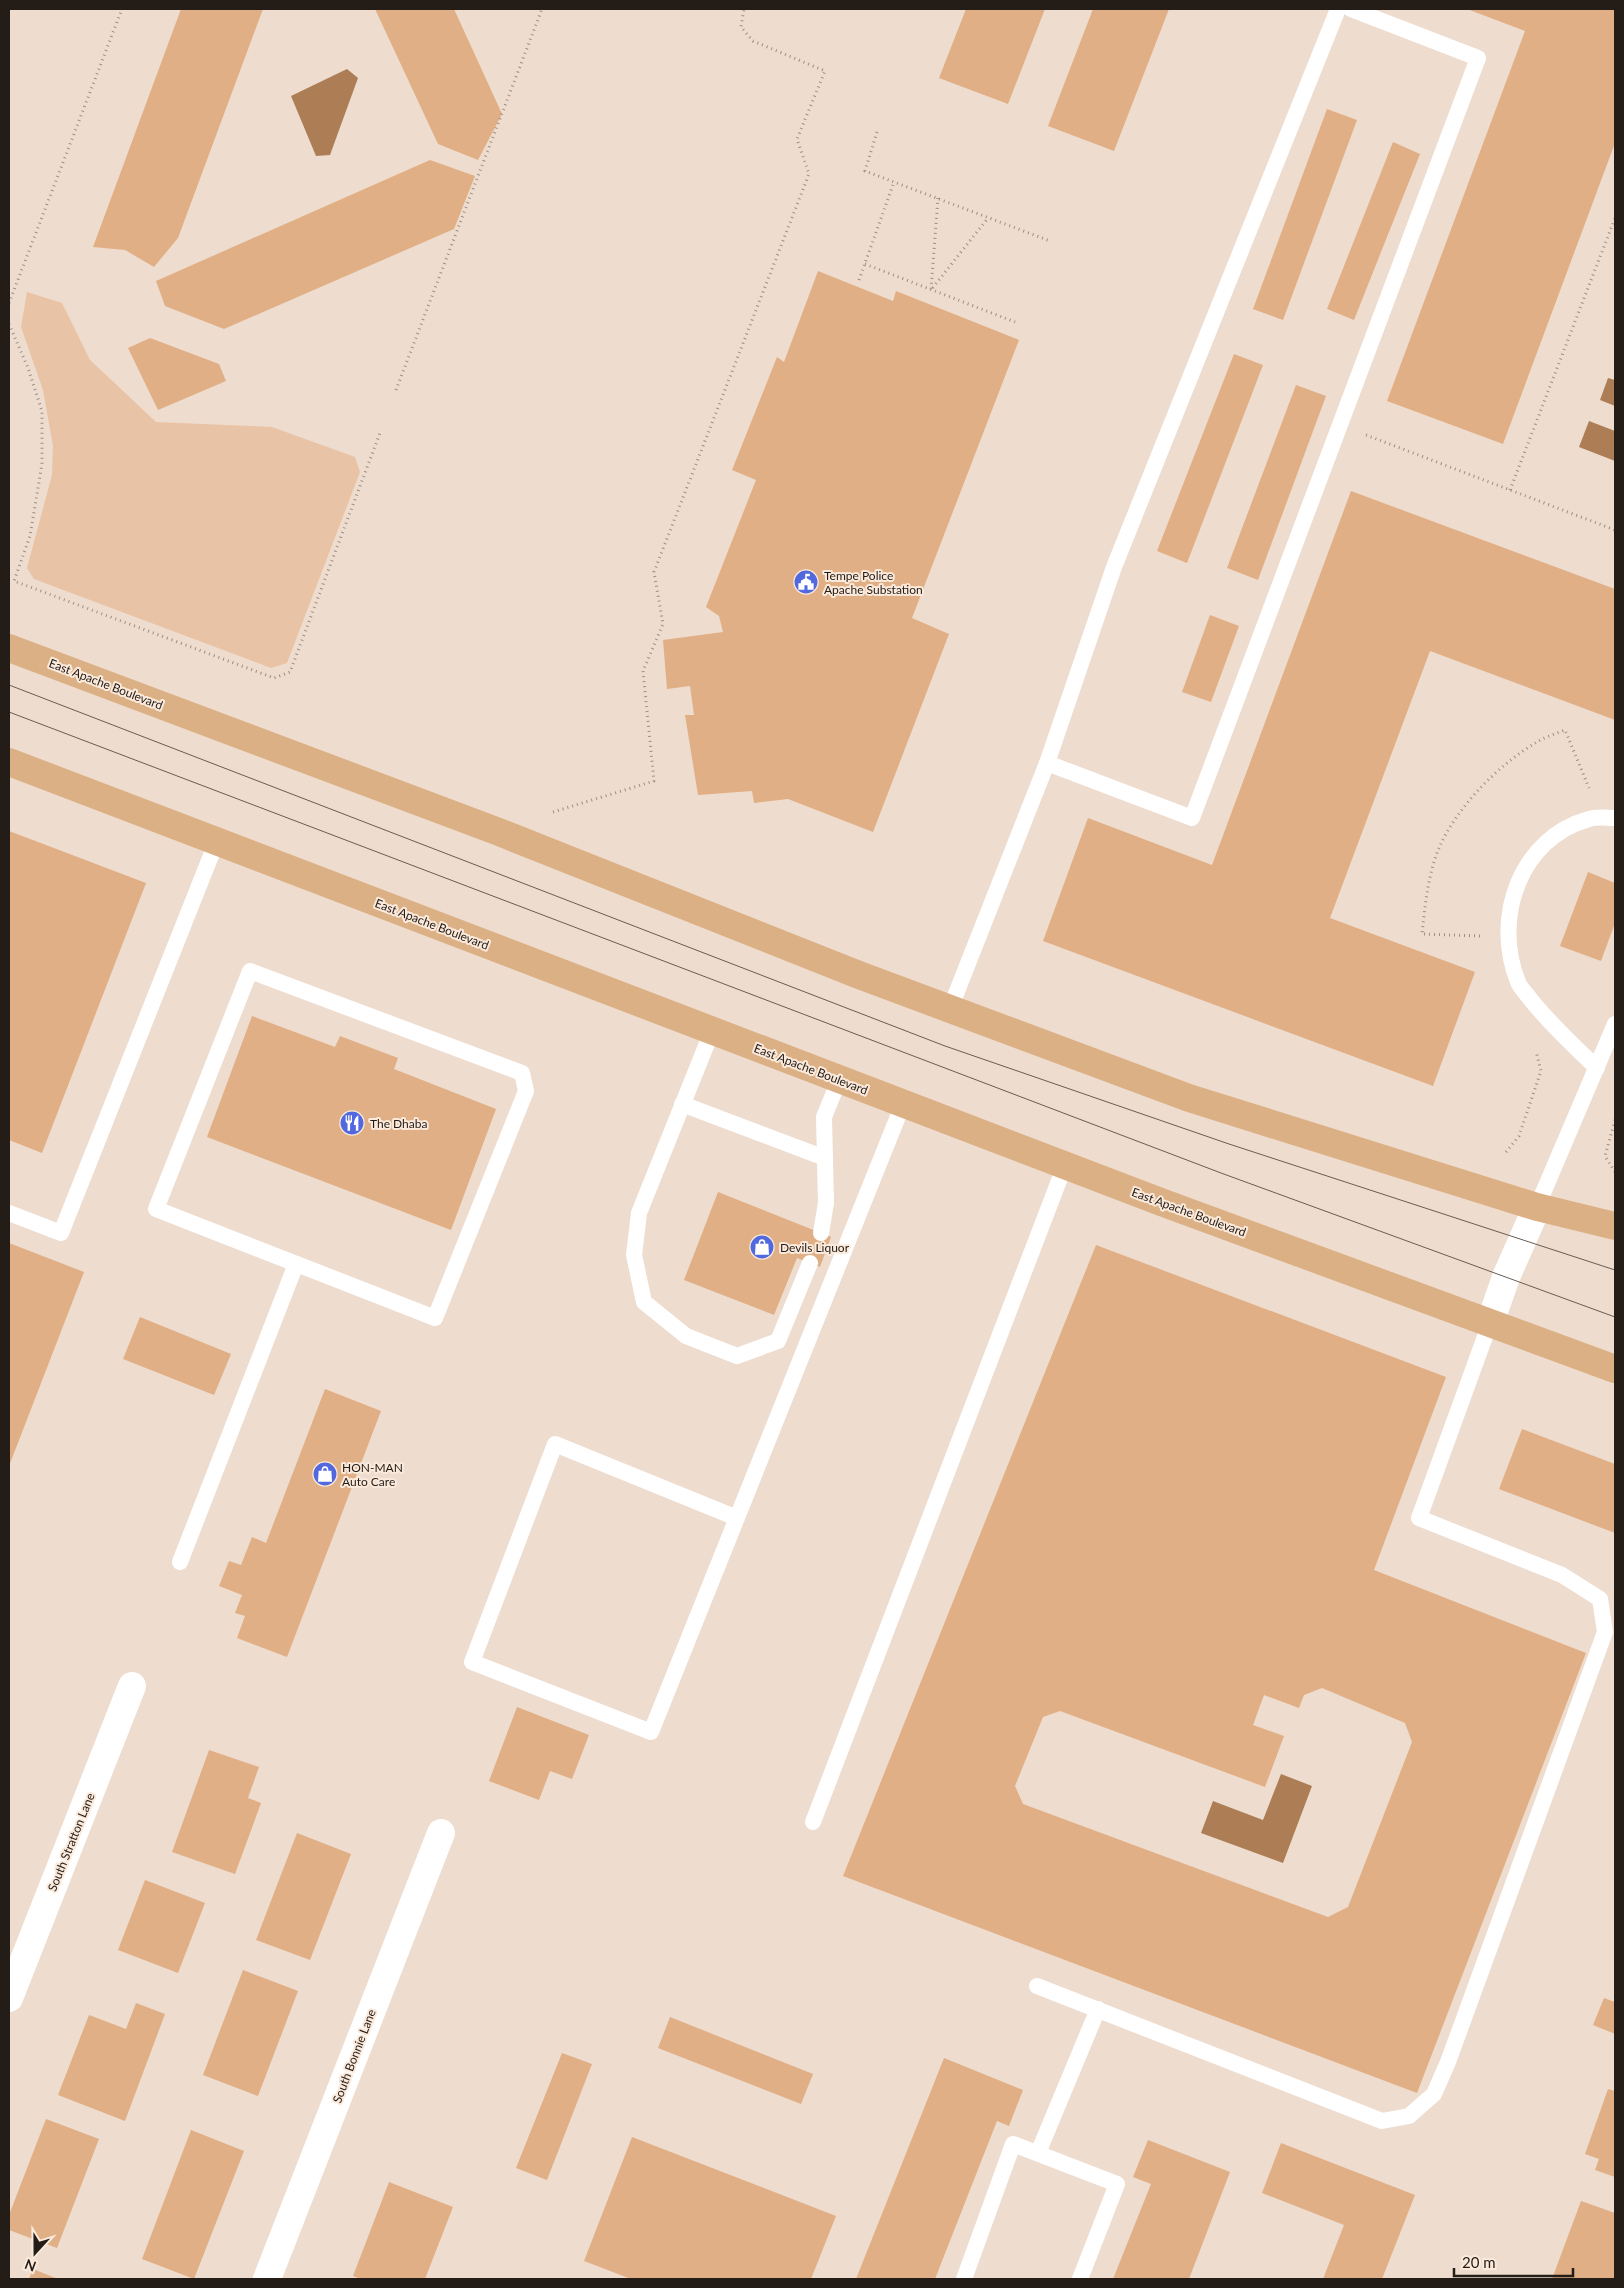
<svg xmlns="http://www.w3.org/2000/svg" width="1624" height="2288" font-family="Lato,sans-serif">
  <style>
    .green { fill: #e8c3a5 }
    .water { fill: #ad7e55 }
    .building { fill: #e1af85; fill-rule: evenodd }
    .lines { fill: none; stroke-linecap: round; stroke-linejoin: round }
    .path { stroke: #9d8f85; stroke-width: 3; stroke-dasharray: 1 4; stroke-linecap: butt }
    .service { stroke: #fff; stroke-width: 16 }
    .minor { stroke: #fff; stroke-width: 28 }
    .primary { stroke: #dcb085; stroke-width: 28 }
    .tram { stroke: #685d55; stroke-width: 1 }
    .labels { text-anchor: middle; dominant-baseline: central; stroke-width: 4; stroke-linejoin: round; paint-order: stroke }
    .poi-label { font-size: 12px; fill: #231c17; stroke: #fbeadb; text-anchor: start }
    .street-label { font-size: 12px; fill: #231c17; stroke: #fbeadb }
  </style>
  <rect width="100%" height="100%" fill="#eedcce"/>
  <!-- green -->
  <path class="green" d="M27,292L62,303L90,360L156,422L272,427L355,457L360,472L287,663L271,668L34,579L27,568L52,475L53,446L43,390L21,327Z"/>
  <!-- water -->
  <g class="water">
    <path d="M347,69L358,78L330,155L316,156L291,96Z"/>
    <path d="M1608,378L1615,380V406L1600,400Z"/>
    <path d="M1589,421L1615,431V461L1579,447Z"/>
    <path d="M1281,1774L1312,1786L1283,1863L1201,1833L1213,1801L1263,1820Z"/>
  </g>
  <!-- building -->
  <g class="building">
    <path d="M181,9H263L178,238L154,267L125,250L93,247Z"/>
    <path d="M375,9H454L502,114L478,160L438,144Z"/>
    <path d="M966,9H1045L1008,104L939,78Z"/>
    <path d="M1093,9H1169L1114,151L1048,126Z"/>
    <path d="M1467,9H1615V143L1503,444L1387,401L1525,31Z"/>
    <path d="M1327,109L1357,120L1283,320L1253,309Z"/>
    <path d="M1393,142L1420,154L1354,320L1327,309Z"/>
    <path d="M430,160L475,176L454,229L224,329L165,306L156,281Z"/>
    <path d="M818,271L893,301L896,291L1019,340L912,618L949,634L873,832L788,799L754,803L752,791L698,795L685,715H694L690,686L667,689L663,640L723,632L719,616L706,607L756,480L732,470L777,357L784,362Z"/>
    <path d="M150,338L219,364L226,381L158,410L128,348Z"/>
    <path d="M1234,354L1263,365L1187,563L1157,551Z"/>
    <path d="M1296,385L1326,396L1258,580L1227,568Z"/>
    <path d="M1351,491L1615,589V720L1430,651L1330,918L1475,972L1433,1086L1043,941L1088,818L1212,865Z"/>
    <path d="M1210,615L1239,626L1211,702L1182,692Z"/>
    <path d="M9,831L146,883L42,1153L9,1140Z"/>
    <path d="M1588,872L1615,883V923L1601,961L1560,946Z"/>
    <path d="M252,1016L335,1047L340,1036L398,1058L394,1069L496,1109L451,1230L207,1137Z"/>
    <path d="M718,1192L831,1237L820,1267L797,1258L774,1315L684,1280Z"/>
    <path d="M9,1243L84,1272L9,1466Z"/>
    <path d="M1096,1245L1446,1377L1374,1570L1586,1653L1417,2093L843,1876ZM1322,1688L1405,1723L1412,1742L1348,1907L1328,1917L1023,1804L1015,1786L1043,1717L1060,1711L1265,1787L1284,1736L1253,1725L1264,1695L1299,1708L1304,1695Z"/>
    <path d="M140,1317L231,1354L214,1395L123,1359Z"/>
    <path d="M325,1389L381,1411L287,1657L237,1638L245,1616L235,1613L242,1595L219,1586L229,1561L241,1565L252,1537L266,1543Z"/>
    <path d="M1522,1429L1615,1464V1533L1499,1489Z"/>
    <path d="M517,1707L589,1735L572,1779L550,1771L539,1800L489,1781Z"/>
    <path d="M209,1750L259,1767L248,1798L261,1803L235,1874L172,1852Z"/>
    <path d="M297,1833L351,1854L310,1960L256,1940Z"/>
    <path d="M145,1880L205,1903L178,1973L118,1950Z"/>
    <path d="M243,1970L298,1991L258,2096L203,2075Z"/>
    <path d="M1604,1998L1615,2002V2034L1593,2025Z"/>
    <path d="M136,2003L165,2014L125,2121L58,2095L89,2015L126,2029Z"/>
    <path d="M670,2017L813,2074L801,2104L658,2048Z"/>
    <path d="M562,2053L592,2064L547,2180L516,2168Z"/>
    <path d="M944,2058L1023,2090L1009,2126L997,2121L935,2279H856Z"/>
    <path d="M1608,2089L1615,2091V2177L1595,2170L1599,2159L1585,2154Z"/>
    <path d="M46,2119L99,2139L57,2248L9,2230V2215Z"/>
    <path d="M191,2130L244,2151L194,2279L142,2259Z"/>
    <path d="M632,2137L836,2216L811,2279H631L584,2261Z"/>
    <path d="M1148,2140L1230,2172L1189,2279H1113L1151,2184L1133,2177Z"/>
    <path d="M1281,2143L1415,2195L1382,2279H1323L1344,2225L1262,2193Z"/>
    <path d="M389,2182L453,2207L425,2279H361L353,2276Z"/>
    <path d="M1581,2201L1615,2213V2279H1552Z"/>
    <path d="M33,2269L58,2279H29Z"/>
  </g>
  <g class="lines">
    <!-- path -->
    <g class="path">
      <path d="M877,132L865,171L1050,241"/>
      <path d="M938,198L931,290L988,218"/>
      <path d="M865,264L1015,322"/>
      <path d="M859,280L894,182"/>
      <path d="M9,303L122,9"/>
      <path d="M9,324L28,368L42,411V464L30,536L14,581L274,678L290,672L380,433"/>
      <path d="M396,390L542,9"/>
      <path d="M1366,435L1615,530"/>
      <path d="M1510,490L1615,218"/>
      <path d="M553,812L654,781L643,671L663,624L654,572L809,174L797,139L825,71L753,41L741,27L744,9"/>
      <path d="M1480,936L1422,934C1425,906 1428,874 1439,848C1456,808 1499,764 1537,742C1545,737 1555,734 1565,730L1589,788"/>
      <path d="M1615,1120L1605,1156L1615,1172"/>
      <path d="M1506,1152L1519,1136L1541,1071L1536,1051"/>
    </g>
    <!-- service -->
    <g class="service">
      <path d="M1047,763L1192,818L1478,58L1351,9"/>
      <path d="M250,971L522,1073L526,1091L435,1318L156,1209Z"/>
      <path d="M950,1009L1047,763L1114,567L1338,9"/>
      <path d="M712,1031L639,1213L634,1255L644,1302L686,1336L737,1356L778,1341L810,1263"/>
      <path d="M1597,1068C1574,1046 1551,1025 1531,1000C1527,994 1520,988 1518,982C1492,918 1520,838 1589,819C1597,816 1607,818 1615,818"/>
      <path d="M682,1104L825,1158"/>
      <path d="M1537,1207L1615,1024"/>
      <path d="M9,1213L61,1233L216,843"/>
      <path d="M821,1233L826,1203L824,1117L839,1080"/>
      <path d="M737,1518L555,1444L472,1662L651,1732L903,1104"/>
      <path d="M180,1562L296,1264"/>
      <path d="M813,1822L1065,1165"/>
      <path d="M1037,1986L1382,2121L1409,2116L1434,2094L1448,2062L1605,1632L1600,1599L1562,1575L1419,1518L1490,1323"/>
      <path d="M1038,2153L1098,2009"/>
      <path d="M964,2279L1013,2144L1117,2184L1080,2279"/>
    </g>
    <!-- minor -->
    <g class="minor">
      <path d="M1490,1323L1506,1277L1537,1207"/>
      <path d="M9,1998L132,1686"/>
      <path d="M267,2279L441,1833"/>
    </g>
    <!-- primary -->
    <g class="primary">
      <path d="M9,648L499,832L859,975L1189,1098L1537,1207L1615,1226"/>
      <path d="M9,762L1161,1202L1615,1369"/>
    </g>
    <!-- tram -->
    <g class="tram">
      <path d="M9,685L945,1046L1229,1144L1615,1270"/>
      <path d="M9,712L1221,1173L1615,1317"/>
    </g>
  </g>
  <!-- icons -->
  <defs>
    <symbol id="civic-disc" viewBox="-11 -11 22 22"><circle r="9.5" fill="#5168de" stroke="#fbeadb"/><path d="M-.6-6.5H3V-4.5H.6V-3L4-1V1h2V6H-6V1h2V-1L-.6-3ZM-1.2 2.5V6h2.4V2.5Z" fill="#fff"/></symbol>
    <symbol id="restaurant-disc" viewBox="-11 -11 22 22"><circle r="9.5" fill="#5168de" stroke="#fbeadb"/><path d="M-5-6h1v4h1v-4h1v4h1v-4h1v5L-1.5 .5V6h-2V.5L-5-1ZM5-6V6H3V1.5H1.5Q1.5-4 5-6Z" fill="#fff"/></symbol>
    <symbol id="shop-disc" viewBox="-11 -11 22 22"><circle r="9.5" fill="#5168de" stroke="#fbeadb"/><path d="M-5-2.5h2.3a2.7 3.5 0 0 1 5.4 0H5L5.5 6h-11ZM-1.5-2.5h3a1.5 2.3 0 0 0-3 0Z" fill="#fff"/></symbol>
  </defs>
  <g fill-rule="evenodd">
    <use href="#civic-disc" x="792" y="568" width="28" height="28"/>
    <use href="#restaurant-disc" x="338" y="1109" width="28" height="28"/>
    <use href="#shop-disc" x="748" y="1233" width="28" height="28"/>
    <use href="#shop-disc" x="311" y="1460" width="28" height="28"/>
  </g>
  <g class="labels">
    <!-- poi labels -->
    <g class="poi-label">
      <text x="824" y="575">Tempe Police<tspan x="824" dy="14">Apache Substation</tspan></text>
      <text x="370" y="1123">The Dhaba</text>
      <text x="780" y="1247">Devils Liquor</text>
      <text x="342" y="1467">HON-MAN<tspan x="342" dy="14">Auto Care</tspan></text>
    </g>
    <!-- street labels -->
    <g class="street-label">
      <text transform="translate(106 684) rotate(21)">East Apache Boulevard</text>
      <text transform="translate(432 924) rotate(21)">East Apache Boulevard</text>
      <text transform="translate(811 1069) rotate(21)">East Apache Boulevard</text>
      <text transform="translate(1189 1212) rotate(20)">East Apache Boulevard</text>
      <text transform="translate(71 1842) rotate(-68)">South Stratton Lane</text>
      <text transform="translate(354 2056) rotate(-69)">South Bonnie Lane</text>
    </g>
  </g>
  <!-- border -->
  <rect width="1624" height="2288" fill="none" stroke="#231c17" stroke-width="20"/>
  <!-- north arrow -->
  <g transform="translate(35 2253) rotate(201)" stroke="#fbeadb" stroke-width="4" paint-order="stroke">
  <path d="M0-4L9 19L0 12L-9 19Z" fill="#231c17"/>
  <text y="-8" font-size="14" font-weight="bold" text-anchor="middle" fill="#231c17">N</text>
  </g>
  <!-- scale -->
  <path d="M1454 2268v8h119v-8" fill="none" stroke="#231c17" stroke-width="2.5"/>
  <text x="1462" y="2268" font-size="15" fill="#231c17" stroke="#fbeadb" stroke-width="4" paint-order="stroke">20 m</text>
</svg>
